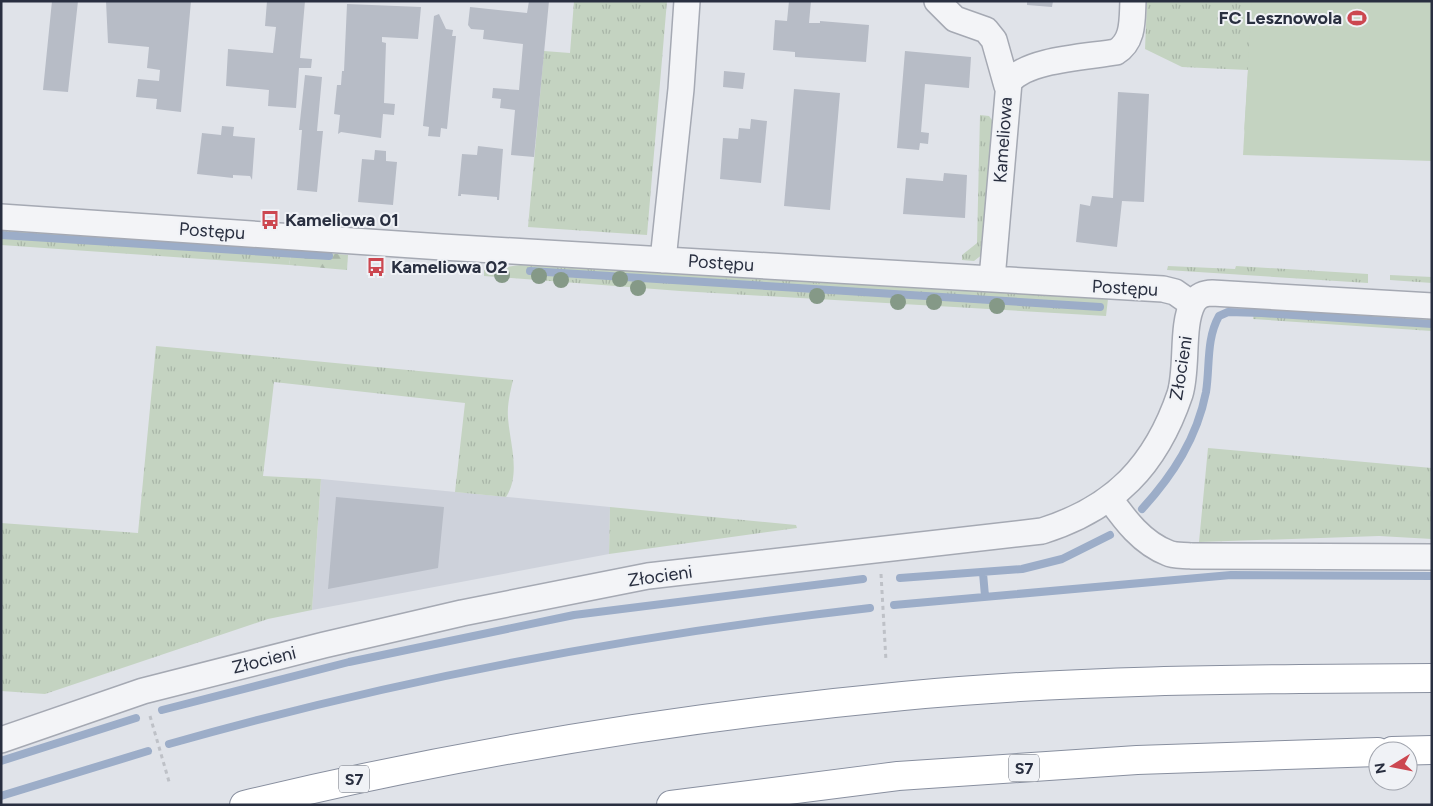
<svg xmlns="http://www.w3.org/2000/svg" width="1433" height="806" font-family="Figtree,sans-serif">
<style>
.built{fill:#ced2db}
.grass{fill:url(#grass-tufts)}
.forest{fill:url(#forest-firs)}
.pitch{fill:#c4d3c1}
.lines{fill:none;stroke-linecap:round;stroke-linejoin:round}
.stream{stroke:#9cadc8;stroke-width:8}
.building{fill:#b7bcc6}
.minor-casing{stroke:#a5a9b3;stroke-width:28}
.highway-casing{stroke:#888f9f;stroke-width:30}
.path{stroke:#bec1c7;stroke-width:3;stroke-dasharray:4 4;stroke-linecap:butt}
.minor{stroke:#f3f4f7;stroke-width:25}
.highway{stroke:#fff;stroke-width:28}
.tree{fill:#859987}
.labels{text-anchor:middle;stroke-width:4;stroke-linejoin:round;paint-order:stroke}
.shield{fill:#f0f2f6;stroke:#656a77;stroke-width:1}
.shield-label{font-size:16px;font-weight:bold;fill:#292f40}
.poi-label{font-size:18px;font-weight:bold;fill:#292f40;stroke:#f0f2f6;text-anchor:start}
.street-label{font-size:18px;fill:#292f40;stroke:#f0f2f6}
</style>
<defs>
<pattern id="grass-tufts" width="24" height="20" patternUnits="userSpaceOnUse" patternTransform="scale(1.25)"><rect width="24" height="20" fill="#c4d3c1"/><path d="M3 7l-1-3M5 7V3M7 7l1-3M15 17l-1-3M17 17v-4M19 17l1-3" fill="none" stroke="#a8b5a7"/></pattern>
<pattern id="forest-firs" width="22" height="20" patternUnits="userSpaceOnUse" patternTransform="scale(1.25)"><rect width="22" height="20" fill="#c4d3c1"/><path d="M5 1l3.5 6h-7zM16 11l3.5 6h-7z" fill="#a8b5a7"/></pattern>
</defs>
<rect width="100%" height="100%" fill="#e0e3e9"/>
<path class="built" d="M321,479L610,507L609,554L312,610Z"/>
<path class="grass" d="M574,1H667L647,235L528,227L544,51L570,53Z
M1147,1H1282L1244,132L1248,70L1182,67L1145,49Z
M980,115L989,116L995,124L983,254L974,261L962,260V255L977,243Z
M1,230L292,250L289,265L1,245Z
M520,265L1108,299L1106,316L680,291L484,276V270Z
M1168,266L1235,269L1236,266L1368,274V283L1167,270Z
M1390,275L1432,277V283L1390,280Z
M1254,308L1432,318V331L1253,319Z
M156,346L513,380C510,393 507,405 508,418C510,444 521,474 506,497L455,492L465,403L274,382L263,476L321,479L312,610L268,619L45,694L1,691V523L138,533Z
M1208,448L1432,468V539L1379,536L1199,542Z
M610,507L796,525L797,528L609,554Z"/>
<path class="forest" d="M292,250L348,255L347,270L289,265Z"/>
<path class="pitch" d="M1252,1H1432V161L1243,155Z"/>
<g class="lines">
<path class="stream" d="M1,235L329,256
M530,271L1100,307
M1142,509C1173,475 1197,438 1206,392C1210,367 1206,339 1219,316L1228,312L1262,313L1432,324
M983,573L985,596
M900,578L1022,569L1062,559L1110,535
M894,605L1231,575L1432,576
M162,710L349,662L574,615L863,579
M169,744C398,679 633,635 870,608
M1,761L136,718
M1,796L148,751"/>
</g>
<path class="building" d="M52,1H78L68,92L43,90Z
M106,1H191L181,112L156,109L157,99L136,97L138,79L159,81L160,70L147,68L149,47L108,43Z
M267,1H305L300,58L312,59L311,68H299L296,108L268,106L269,90L226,86L228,49L273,53L276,27L265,26Z
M529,1H549L534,157L511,155L515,110L500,108L501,99L492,98L493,88L519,90L523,44L483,39L484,30L471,29L468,25L470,7L527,13Z
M789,1H811L809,23H820V21L869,25L866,62L795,57V52L773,50L775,20L787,21Z
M1027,1H1053L1052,7L1027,5Z
M347,4L421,7L418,39L382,37V42L386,43L384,103L395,104L394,115L383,114L381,138L341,132L338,134L340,115L334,114L337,85H341L342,71H344Z
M439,14L446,29L453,30L452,36H456L447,129L441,128L440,137L428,136L429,127L423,126L434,16Z
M905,51L971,57L969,88L925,84L921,132L929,133L928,144L920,143L919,150L897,148Z
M724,71L745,73L743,89L723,87Z
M305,75L322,77L317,131H323L317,192L297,190L302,130H299Z
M794,89L840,93L830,210L784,206Z
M1118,92L1149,94L1144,202L1122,201L1117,247L1076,242L1080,204L1090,206L1092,196L1113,198Z
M751,119L767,121L761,183L720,179L723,138L738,139L739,128L750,129Z
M222,126L234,127L233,136L255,138L252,180L250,176L233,175V178L197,174L202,133L221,135Z
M478,146L503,149L499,200H497V197L461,194V196H458L462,154L477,155Z
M375,150L386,151V161L397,162L393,205L358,202L362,159L374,160Z
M944,173L967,175L965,218L903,214L906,178L943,181Z
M336,497L444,507L438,568L328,589Z"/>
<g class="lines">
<g class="minor-casing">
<path id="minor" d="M937,1L955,19L986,30L994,40L1007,86
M1,217L442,247L1163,289L1175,292L1192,304
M663,260L681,89L687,1
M992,279L1009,82C1027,59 1088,57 1116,52C1134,41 1132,20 1133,1
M1110,499C1125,520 1142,543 1168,553C1174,556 1184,555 1191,556L1432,557
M1,740L143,691L324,645L462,613L648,576L1042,531C1115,508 1156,465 1180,394C1188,368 1181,325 1193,303C1197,296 1205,293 1212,293L1432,306"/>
</g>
<g class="highway-casing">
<path id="highway" d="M1392,751L1432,750
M244,805C460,753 682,717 903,696C1078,679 1256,679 1432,678
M671,805L898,776L1137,760L1378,752"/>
</g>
<path class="path" d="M881,574L886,661
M150,716L170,785"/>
<use href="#minor" class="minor"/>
<use href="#highway" class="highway"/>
</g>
<g class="tree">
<circle cx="502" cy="275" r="8"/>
<circle cx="539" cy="276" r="8"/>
<circle cx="620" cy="279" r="8"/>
<circle cx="561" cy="280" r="8"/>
<circle cx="638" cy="288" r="8"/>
<circle cx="817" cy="296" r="8"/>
<circle cx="898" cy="302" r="8"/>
<circle cx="934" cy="302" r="8"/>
<circle cx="997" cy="306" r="8"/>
</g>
<defs>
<g id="stadium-bare" transform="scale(1.5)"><path d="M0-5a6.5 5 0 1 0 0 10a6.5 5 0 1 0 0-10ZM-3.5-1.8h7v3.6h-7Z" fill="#cc4750" stroke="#f0f2f6" stroke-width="2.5" paint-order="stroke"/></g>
<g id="bus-bare" transform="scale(1.5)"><path d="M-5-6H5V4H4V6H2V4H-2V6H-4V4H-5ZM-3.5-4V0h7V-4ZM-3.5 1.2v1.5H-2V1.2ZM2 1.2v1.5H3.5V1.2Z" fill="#cc4750" stroke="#f0f2f6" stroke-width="2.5" paint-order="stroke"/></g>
</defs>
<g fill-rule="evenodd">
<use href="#stadium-bare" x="1357" y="18"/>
<use href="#bus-bare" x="270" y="220"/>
<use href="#bus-bare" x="376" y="267"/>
</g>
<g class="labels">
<g class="shield">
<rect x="1009" y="754.5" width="30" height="27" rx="4"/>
<rect x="339" y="765.5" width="30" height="27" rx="4"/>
</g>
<g class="shield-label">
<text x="1024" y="774">S7</text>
<text x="354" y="785">S7</text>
</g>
<g class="poi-label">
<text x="1342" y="24" text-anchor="end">FC Lesznowola</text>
<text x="285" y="226">Kameliowa 01</text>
<text x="391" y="273">Kameliowa 02</text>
</g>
<g class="street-label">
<text transform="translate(1003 140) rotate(-86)" y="6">Kameliowa</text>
<text transform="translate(212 231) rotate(4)" y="6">Postępu</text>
<text transform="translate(721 263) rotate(4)" y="6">Postępu</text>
<text transform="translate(1125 288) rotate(3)" y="6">Postępu</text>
<text transform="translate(1181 368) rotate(-81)" y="6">Złocieni</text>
<text transform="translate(660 576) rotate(-8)" y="6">Złocieni</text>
<text transform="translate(264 660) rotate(-14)" y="6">Złocieni</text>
</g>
</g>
<rect width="1433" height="806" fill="none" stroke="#292f40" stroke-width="5"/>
<g transform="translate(1393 766) rotate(260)"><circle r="24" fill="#f0f2f6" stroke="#a0a4ad"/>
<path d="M0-4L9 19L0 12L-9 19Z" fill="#cc4750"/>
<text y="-8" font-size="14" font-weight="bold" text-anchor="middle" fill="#292f40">N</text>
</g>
</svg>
